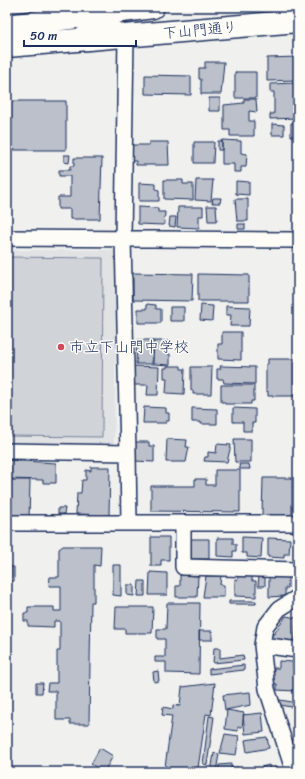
<svg xmlns="http://www.w3.org/2000/svg" width="305" height="779" font-family="Sriracha,'Klee One',sans-serif">
<style>
.built{fill:#e0e2e3}
.green{fill:#d0d3d8;stroke:#76819b}
.building{fill:#bbc0ca;stroke:#1b2f5e}
.lines{fill:none;stroke-linecap:round;stroke-linejoin:round}
.street-casing{stroke:#1b2f5e;stroke-width:18}
.secondary-casing{stroke:#1b2f5e;stroke-width:24}
.primary-casing{stroke:#1b2f5e;stroke-width:25}
.street{stroke:#fdfcf7;stroke-width:15}
.secondary{stroke:#fdfcf7;stroke-width:21}
.primary{stroke:#fdfcf7;stroke-width:22}
.poi-dot{fill:#d1495b;stroke:#fdfcf7;stroke-width:1.5}
.labels{text-anchor:middle;stroke-width:3;stroke-linejoin:round;paint-order:stroke}
.street-label{font-size:15px;fill:#1b2f5e;stroke:#fdfcf7}
.poi-label{font-size:15px;fill:#1b2f5e;stroke:#fdfcf7;text-anchor:start}
</style>
<rect width="100%" height="100%" fill="#f0f0ee"/>
<filter id="ink" filterUnits="userSpaceOnUse"><feTurbulence type="fractalNoise" baseFrequency=".025" numOctaves="2"/><feDisplacementMap in="SourceGraphic" scale="8" xChannelSelector="R" yChannelSelector="G"/><feConvolveMatrix kernelMatrix="1 2 1 2 8 2 1 2 1" color-interpolation-filters="sRGB"/></filter>
<g filter="url(#ink)">
<path class="built" d="M7,250H117L114,446L7,444Z"/>
<path class="green" d="M7,257L103,258L102,437L7,436Z"/>
<path class="building" d="M298,57V80L267,81V58Z
M205,62H224L221,94H201V79H199V68H205Z
M235,72H256V98H235Z
M145,75L191,76V95L145,94Z
M298,83V118L270,119V114H274V92H270V84Z
M209,98H220V111H209Z
M244,99H256L257,112L249,111V121H254V136H230V130H224V105L244,103Z
M7,101H66V150H7Z
M291,123H298V136H291Z
M272,124L284,125V135H272Z
M222,140L241,141V153L247,154L246,167H241V172H234V164H222Z
M218,141H222V150H218Z
M149,142H168L169,165H136V161H132V145H149Z
M194,142H214L213,163H194Z
M64,155H70L69,163L64,162Z
M74,158H102L100,219H70V209H58V197H70V176H59V170H70V166H74Z
M164,180H183V184H193V200L164,199Z
M196,180H213L211,201L195,200Z
M236,181L249,182V195L236,194Z
M139,183L156,184V189L159,190V201H139Z
M213,198H221L220,203H212Z
M235,199H248V221H237Z
M207,206H216L217,221H208Z
M138,207L158,208V212H165L164,225L138,224Z
M178,207H203V216H199V228L177,227Z
M170,217H176L175,227L169,226Z
M238,224H245V229H238Z
M133,273L193,274L192,301L133,300Z
M198,274L249,275V301H198Z
M147,304L156,305V309H161V323H138V309H147Z
M201,305L213,306L212,321L200,320Z
M226,306L250,307L249,326H230L231,315H226Z
M170,307H184V321H170Z
M222,332H241V360L218,359V344H222Z
M137,340H153L152,364H136Z
M154,341H168L167,354H170V365L153,364Z
M268,359H298V396H268V391H266V364H268Z
M134,366L159,367L158,395H147L148,385H134Z
M167,366H181V369H185L184,394L166,393L167,378H164V368H167Z
M220,366L255,367V384L224,383L223,379H217V369H221Z
M191,367H212L211,394H193V390H191Z
M221,385H254V401H251V404H225V402H221Z
M144,407L166,408V413H169V421H166V423H143Z
M192,408L217,409V424H201V422H192Z
M233,408L255,409V423H252V431H243V422H233Z
M167,439L187,440L186,447H189L186,462H166Z
M234,439H251V462H235Z
M135,442H149V446H154V462L135,461Z
M217,444L231,445L227,462L204,461L205,457H208V452L216,453Z
M7,460L56,463V483H43V480L7,479Z
M239,464H249L250,469H240Z
M91,467H110L109,515L76,514L77,493H81L82,480H86V470L91,471Z
M215,470H240V512L151,511V486H195V479H206V485H215Z
M263,478H292V516L262,515Z
M7,480H30L29,520L7,519Z
M58,508H65L64,514H58Z
M151,537H169V560H161V566H151Z
M242,537L262,538L261,558L247,557V553H242Z
M297,537H298V557H296Z
M217,538H233V544H236V551H233V557L217,556Z
M268,538L290,539L289,554H284V558L268,557Z
M187,539H209V559H191V555H187Z
M63,546H101L100,566L94,565V602H91L89,724H70V720H56V691H47L48,683H57V651H60V621H54V627L28,626V621H24V613H28V607H54V611H61V586H49L50,577H59V549Z
M113,565H121V596L113,595Z
M7,567H14V581L7,582Z
M150,572L167,573V595H149Z
M180,575L198,576L197,597H176V586H180Z
M238,575L252,576V581H256V597L235,596V579L238,580Z
M269,575H288V588H285V596L269,597Z
M206,576H221L220,585H224V597H203Z
M259,576H265V586H258Z
M139,581H145V596H138Z
M127,585H134V596L127,595Z
M229,601H256V604H229Z
M167,603H200L199,674L166,673V662H155V657H165V639H157V629H166Z
M116,607H153L152,633H125V629H115Z
M286,616L297,618L294,642L269,640L270,634H274Z
M199,631H212V640H199Z
M214,648H220V658L243,655L244,660L213,663Z
M279,661L293,662V668H295V675L296,676L295,691L277,690V684H273L274,668H279Z
M244,665V670L209,674V669Z
M158,671L159,681L154,682L153,672Z
M36,683H43L42,693H36Z
M215,683L211,715L206,714L198,768L205,769V772H169V768L165,767L172,716L162,715L163,707L173,709V705L180,706L182,687Z
M250,692L251,705L225,710L223,695Z
M280,700L298,703V708L279,705Z
M227,710L244,713L242,727H238V731L225,729Z
M262,713L264,732L245,734L243,715Z
M209,716L214,717L207,765L203,764Z
M225,734L239,736L236,755L220,753Z
M267,737L269,748L247,752L245,740Z
M100,748L113,756L104,772L91,764Z
M214,753L219,754L216,772H211Z
M231,764V768L238,767L239,772H219V765Z
M269,765L270,769L278,767L279,772H252L262,769V767Z"/>
<g class="lines">
<g class="street-casing">
<path id="street" d="M7,238L298,240
M7,451L128,453L123,238L126,37
M128,453L129,523
M7,523H298
M183,523V567L298,570
M262,645L298,650
M294,772L267,689L262,645L265,627L279,609L298,597"/>
</g>
<g class="secondary-casing">
<path id="secondary" d="M78,17L126,37"/>
</g>
<g class="primary-casing">
<path id="primary" d="M7,26L153,7
M7,46L298,21"/>
</g>
<use href="#street" class="street"/>
<use href="#secondary" class="secondary"/>
<use href="#primary" class="primary"/>
</g>
</g>
<circle class="poi-dot" cx="61" cy="347" r="4"/>
<g class="labels">
<g class="street-label">
<text transform="translate(200 30) rotate(-5)" y="5">下山門通り</text>
</g>
<g class="poi-label">
<text x="69" y="352">市立下山門中学校</text>
</g>
</g>
<rect width="305" height="779" fill="none" stroke="#fdfcf7" stroke-width="24"/>
<rect x="12" y="12" width="281" height="755" fill="none" stroke="#1b2f5e" stroke-width="1.5" filter="url(#ink)"/>
<path d="M24 40v6h112v-6" fill="none" stroke="#1b2f5e" stroke-width="2"/>
<text x="30" y="40" font-size="12" fill="#1b2f5e" stroke="#fdfcf7" stroke-width="3" paint-order="stroke">50 m</text>
</svg>
